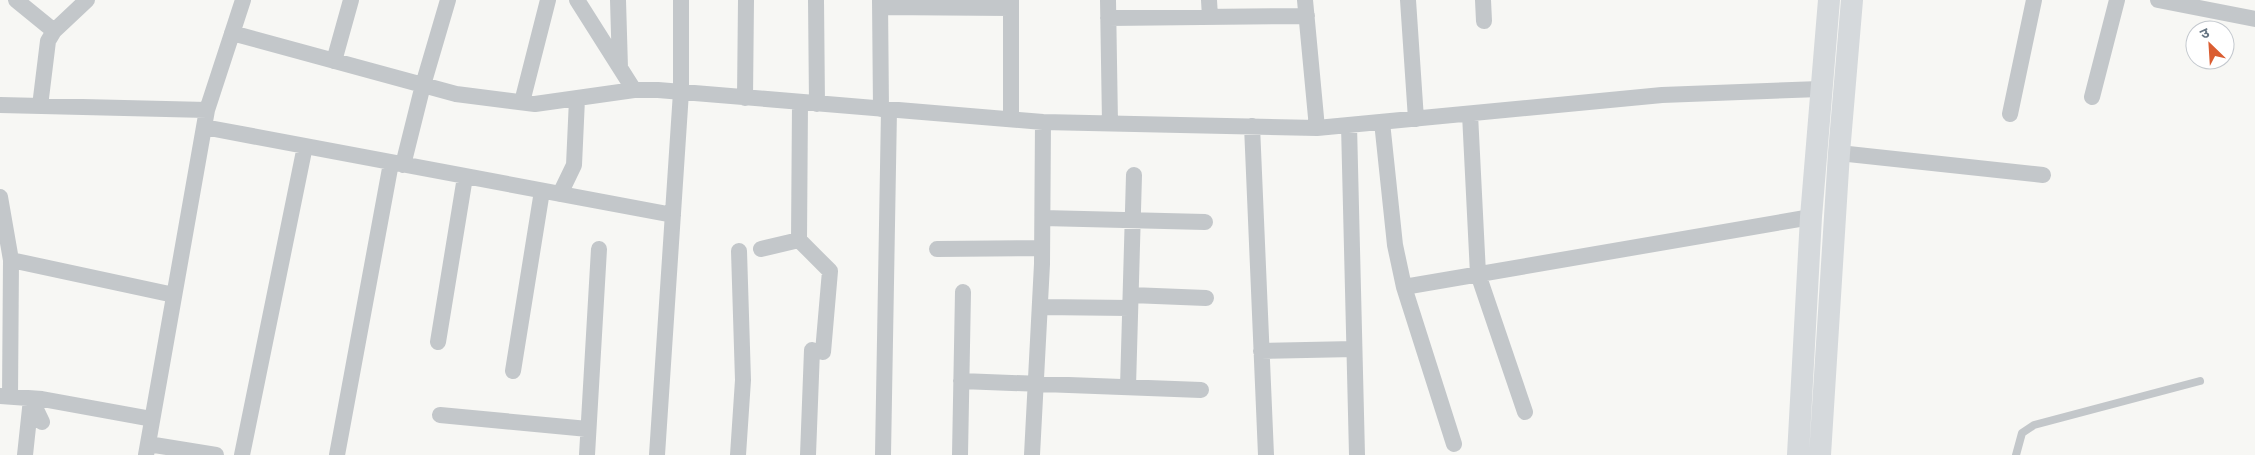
<svg xmlns="http://www.w3.org/2000/svg" width="2255" height="455" font-family="'PT Sans','Noto Sans Devanagari',sans-serif">
<style>
.lines{fill:none;stroke-linecap:round;stroke-linejoin:round}
.lane{stroke:#c3c7ca;stroke-width:8}
.street{stroke:#c3c7ca;stroke-width:16}
.secondary{stroke:#d5d9dc;stroke-width:22}
</style>
<rect width="100%" height="100%" fill="#f7f7f4"/>
<g class="lines">
<path class="lane" d="M2016,455L2022,433L2034,425L2200,381"/>
<path class="street" d="M16,0L54,31
M577,0L634,90
M618,0L620,68
M816,0L817,104
M880,0L881,109
M1011,0V119
M1108,0L1110,123
M1209,0L1210,17
M1305,0L1317,128
M1408,0L1416,119
M1483,0L1484,21
M2158,0L2255,19
M880,7L1011,8
M1108,18L1307,16
M232,33L456,94L535,104L634,90H658L1043,122L1317,128L1662,95L1820,89
M334,61L351,0
M2092,97L2117,0
M745,98L746,0
M522,102L548,0
M0,105L207,110
M40,106L48,41L54,31L87,0
M1470,114L1478,274L1525,412
M2010,114L2034,0
M1382,122L1395,245L1404,287L1454,444
M1349,125L1357,455
M1252,126L1266,455
M204,127L673,215
M1839,153L2043,175
M403,165L423,85L448,0
M560,194L574,165L577,99
M0,197L11,260L10,397
M1043,218L1205,222
M799,240L800,103
M761,249L799,240L830,271L823,352
M937,249L1042,248
M11,260L174,295
M1404,287L1811,217
M1131,295L1206,298
M1040,307L1130,308
M438,342L465,177
M1261,351L1354,349
M513,371L542,191
M961,381L1201,390
M1128,387L1134,175
M0,396L42,399L152,419
M31,399L42,422
M440,415L588,429
M148,444L216,455
M25,455L31,399
M146,455L207,110L243,0
M242,455L305,146
M337,455L391,163
M587,455L599,249
M657,455L681,92V0
M738,455L743,380L739,251
M808,455L812,350
M883,455L889,110
M960,455L963,292
M1032,455L1042,264L1043,122"/>
<path class="secondary" d="M1798,455L1811,217L1829,0
M1820,455L1839,153L1852,0"/>
</g>
<g transform="translate(2210 45) rotate(335)"><circle r="24" fill="#ffffff" stroke="#c3c8ce"/>
<path d="M0-4L9 19L0 12L-9 19Z" fill="#da5d31"/>
<text y="-8" font-size="14" font-weight="bold" text-anchor="middle" fill="#687684">उ</text>
</g>
</svg>
